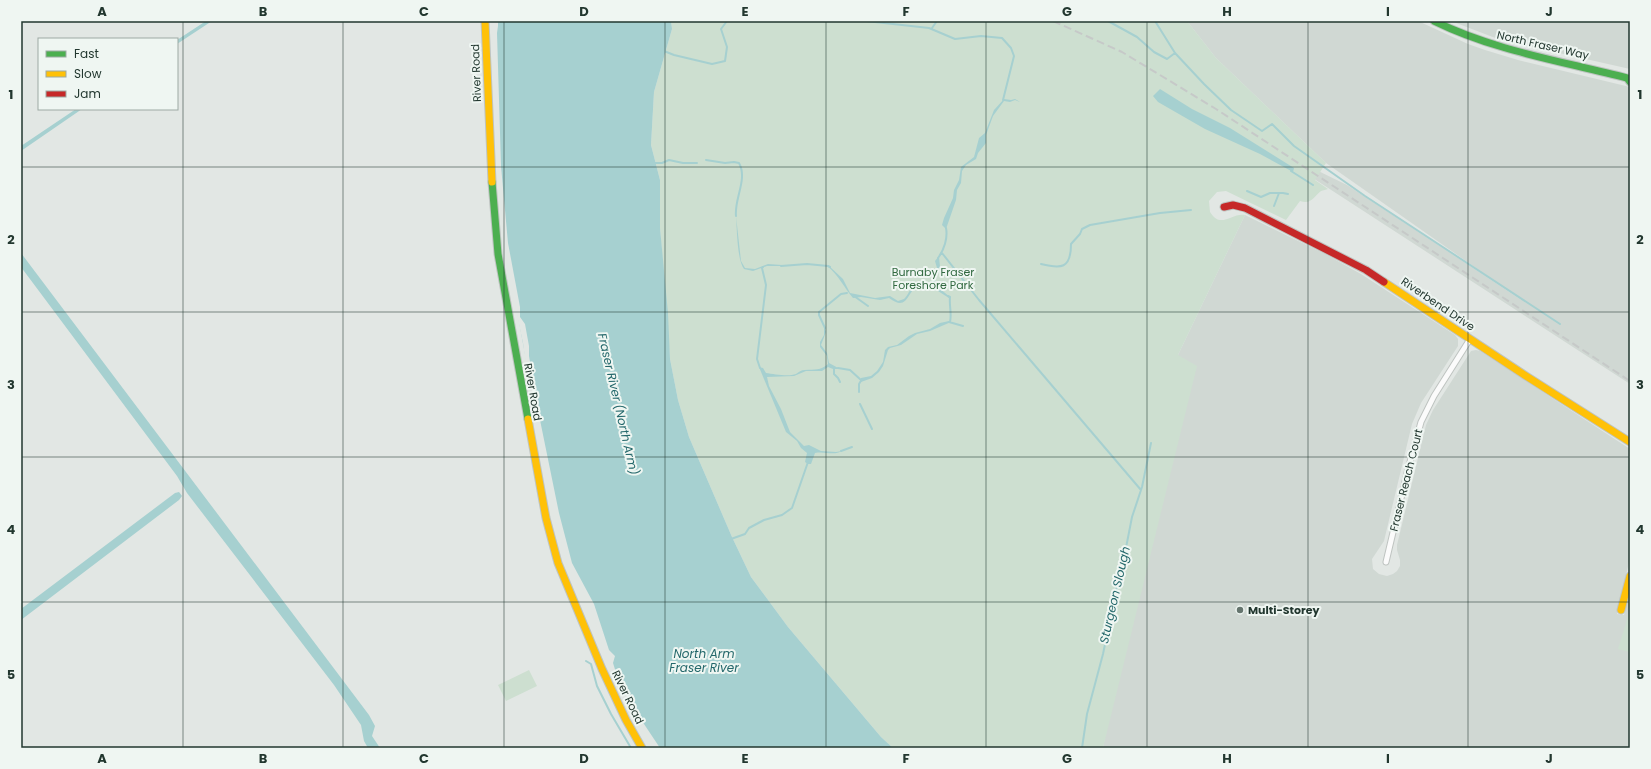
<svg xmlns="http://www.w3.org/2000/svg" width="1651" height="769" font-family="Poppins,sans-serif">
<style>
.built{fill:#d0d8d3}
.green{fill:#cddfd0}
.water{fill:#a6d0d0}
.pier{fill:#e2e7e4}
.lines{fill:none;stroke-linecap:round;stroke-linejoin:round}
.stream{stroke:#a6d0d0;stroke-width:2}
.street-casing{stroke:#bfc4c1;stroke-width:7}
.fast-casing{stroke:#bec4c1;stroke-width:9}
.slow-casing{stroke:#bec4c1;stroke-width:9}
.jam-casing{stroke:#bec4c1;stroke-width:9}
.street{stroke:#fbfbfb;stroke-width:5}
.fast{stroke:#4caf50;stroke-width:7}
.slow{stroke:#ffc107;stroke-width:7}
.jam{stroke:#c62828;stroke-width:7}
.rail{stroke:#c6c9c8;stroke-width:2;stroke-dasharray:8 4;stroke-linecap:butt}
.grid{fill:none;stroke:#22372f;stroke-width:1;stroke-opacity:0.55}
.poi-dot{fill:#65756e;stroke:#eff6f2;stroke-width:1.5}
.labels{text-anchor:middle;stroke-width:4;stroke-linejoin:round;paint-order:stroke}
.street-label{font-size:11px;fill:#22372f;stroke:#eff6f2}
.park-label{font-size:11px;fill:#316940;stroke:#eff6f2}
.poi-label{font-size:11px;font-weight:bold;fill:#22372f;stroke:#eff6f2;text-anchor:start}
.water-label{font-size:12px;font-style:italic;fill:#24686b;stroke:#eff6f2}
.neatline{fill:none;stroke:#22372f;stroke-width:1.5}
.grid-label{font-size:13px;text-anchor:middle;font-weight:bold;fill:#22372f}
</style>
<rect width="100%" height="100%" fill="#e2e7e4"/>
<path class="built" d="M1187,21H1418L1468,44L1485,50L1518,60L1630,87V384L1131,60L1308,166L1347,185L1526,303L1326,163L1216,58Z
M1451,21H1630V69L1498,39Z
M1245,215L1325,254L1361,274L1455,335L1458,339V346L1421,403L1412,424L1384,541L1372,559L1373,569L1379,574L1387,576L1393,574L1397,571L1400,566V560L1397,550V545L1426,425L1433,410L1471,351L1476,350L1480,351L1630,449V558L1617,614L1624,615L1630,589V748H1103L1178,355Z"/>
<path class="green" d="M671,21H1187L1216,58L1326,163L1315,180L1328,189C1326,190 1323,190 1321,191C1314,196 1312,205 1300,201L1286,220L1226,191L1217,192L1209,201L1210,212C1221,230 1232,212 1245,215L1178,355L1197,366L1103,748H893L881,737L788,627L751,577L732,537L689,437L678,400L670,359L660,228V180L651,145L654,92L672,29Z
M1630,610V652L1618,649Z
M529,670L537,686L506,701L498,685Z"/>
<path class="water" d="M206,21H212L177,44V40Z
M494,21H671L672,29L654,92L651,145L660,180V228L668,313L670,359L678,400L689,437L732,537L751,577L788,627L881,737L893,748H655L628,704L607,656L591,604L570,565L554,512L508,262L501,183Z
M1160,89L1192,109L1230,128L1294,168L1293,172L1260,154L1205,129L1158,102L1153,96Z
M1004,99L1011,100L1015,99L1020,102L1015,100L1010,102L1004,101L993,116L986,135V143L978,153L976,159L966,165L962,171L961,183L957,190L956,200L946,229L942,225L944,218L953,198L954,190L959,180L961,167L974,157L979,138L985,133L994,110Z
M76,109H82L21,151V146Z
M736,216L741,261L745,268L755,269L768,264L782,265L783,266H767L753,271L744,269C737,260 737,228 736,216Z
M21,253L369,715L375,726L372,736L380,748H368L364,741L361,725L334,685L187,493L177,476L21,267Z
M939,256L940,267L934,284L950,297L949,298C938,291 932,286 919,284C906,293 908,312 889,298L880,300L861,297L853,298C844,288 839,275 827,266L828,265L843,279L850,293L875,298L890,296L898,301L904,299C910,294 911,282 921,282C925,282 927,284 931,284L937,268L935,261Z
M949,321L951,322L930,331L917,334L901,345L890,348L888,350L883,366L879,372L872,378L861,382V378L871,376L877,371L883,362L885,350L888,347L897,345L909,336L915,333L930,329L940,323Z
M824,325L826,332L821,345L827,353L829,363L840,369H833L828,367L822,371H806L794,376L767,377L769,386L781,409L790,432L804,446L809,445L821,451L836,452L842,451C834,456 825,451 815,453L811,464H808L805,462L807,453L801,448L797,441L786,432L759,367L763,368L766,373C774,374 788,377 796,374C799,372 801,370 805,370C815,369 820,371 828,364L827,356L820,347V342L824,335Z
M179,492L182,496L179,500L21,620V609L175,493Z"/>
<path class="pier" d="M492,21H498V26L497,33L501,166L508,243L520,307V317L525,324L529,346V356L540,420L559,513L572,563L594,604L609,650L615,656L613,663L618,679L638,715L660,748H653L626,704L605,656L590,605L568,566L552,512L528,380L523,343L506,263L499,183L493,77Z"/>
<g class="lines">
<path class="stream" d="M866,21L929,28L955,39L981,36L1002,38L1011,48L1014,56L1003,100
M1108,21L1137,37L1154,52L1167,59L1175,53
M1155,21L1175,53L1204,84L1231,110L1262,131L1272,124L1294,146L1365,196L1560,324
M932,28L937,21
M664,51L674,55L712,64L725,61L727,47L721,29L727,21
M706,160L725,163L734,162L739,163C748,179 734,199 736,216
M653,163H662L669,160L683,163H697
M1291,171L1313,185
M1247,191L1261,197L1270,193H1283L1288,194
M1274,206L1279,193
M942,253L979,300L1141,490
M938,258C944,250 948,238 946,228
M1041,264C1061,269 1071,269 1071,244L1080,234L1082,229L1090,225L1160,213L1191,210
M781,266L807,264L828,266L830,267
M854,296L868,306
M948,296L950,297C949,306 952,313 950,322
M949,322L963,326
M825,328L819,315V312L841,294L847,293
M760,368L757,359L766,285L762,268L763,267
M834,368V374L838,378L840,382
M838,368L850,370L861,380
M859,392V384L862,379
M860,404L872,429
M841,451L852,447
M731,539L745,534L749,528L764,520L782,515L792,508L808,462
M586,661L591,664L597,686L611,714L631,748
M1082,748L1087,714L1103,654L1118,581L1124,558L1132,517L1142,487L1151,443"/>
<g class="street-casing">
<path id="street" d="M1386,562L1407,473L1421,422L1434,396L1470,339"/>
</g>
<g class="fast-casing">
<path id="fast" d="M1434,21C1495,51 1562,61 1627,78L1630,82
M492,182L498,254L528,419"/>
</g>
<g class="slow-casing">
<path id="slow" d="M485,21L492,182
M1384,282L1526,376L1630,442
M528,419L546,518L558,563L602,669L626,720L642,748
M1621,610L1630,576"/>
</g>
<g class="jam-casing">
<path id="jam" d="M1224,207L1233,205L1245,208L1366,270L1384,282"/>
</g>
<use href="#street" class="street"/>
<use href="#fast" class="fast"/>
<use href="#slow" class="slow"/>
<use href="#jam" class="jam"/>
<path class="rail" d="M1053,21L1122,52L1216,109L1630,381"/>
</g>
<path class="grid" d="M183,21V748M343,21V748M504,21V748M665,21V748M826,21V748M986,21V748M1147,21V748M1308,21V748M1468,21V748M21,167H1630M21,312H1630M21,457H1630M21,602H1630"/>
<circle class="poi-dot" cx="1240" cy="610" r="4"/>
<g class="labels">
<g class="street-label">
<text transform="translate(1543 45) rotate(13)" y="4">North Fraser Way</text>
<text transform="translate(476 73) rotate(-92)" y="4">River Road</text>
<text transform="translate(1438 304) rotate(34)" y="4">Riverbend Drive</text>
<text transform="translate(533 392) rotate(80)" y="4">River Road</text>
<text transform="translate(1406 480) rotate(-76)" y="4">Fraser Reach Court</text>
<text transform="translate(628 697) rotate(64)" y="4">River Road</text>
</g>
<g class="park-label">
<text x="933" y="276">Burnaby Fraser<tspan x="933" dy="13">Foreshore Park</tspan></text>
</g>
<g class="poi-label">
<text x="1248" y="614">Multi-Storey</text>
</g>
<g class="water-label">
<text transform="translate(618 404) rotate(77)" y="4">Fraser River (North Arm)</text>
<text transform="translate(1115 595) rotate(-77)" y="4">Sturgeon Slough</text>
<text x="704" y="658">North Arm<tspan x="704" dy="14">Fraser River</tspan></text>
</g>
</g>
<rect width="1651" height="769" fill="none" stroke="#eff6f2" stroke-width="44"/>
<rect x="38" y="38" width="140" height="72" fill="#eff6f2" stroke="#9daaa4"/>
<rect x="46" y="51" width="20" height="6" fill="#4caf50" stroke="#9daaa4"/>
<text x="74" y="58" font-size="12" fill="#22372f">Fast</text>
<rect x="46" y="71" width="20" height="6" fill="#ffc107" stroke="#9daaa4"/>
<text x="74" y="78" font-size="12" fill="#22372f">Slow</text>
<rect x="46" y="91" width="20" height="6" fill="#c62828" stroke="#9daaa4"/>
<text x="74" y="98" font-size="12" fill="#22372f">Jam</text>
<rect x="22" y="22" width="1607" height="725" class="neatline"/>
<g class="grid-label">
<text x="102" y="16">A</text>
<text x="263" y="16">B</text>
<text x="424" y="16">C</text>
<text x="584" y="16">D</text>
<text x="745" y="16">E</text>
<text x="906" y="16">F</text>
<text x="1067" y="16">G</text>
<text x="1227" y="16">H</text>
<text x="1388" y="16">I</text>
<text x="1549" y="16">J</text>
<text x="11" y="99">1</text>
<text x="1640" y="99">1</text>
<text x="11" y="244">2</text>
<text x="1640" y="244">2</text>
<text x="11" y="389">3</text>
<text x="1640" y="389">3</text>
<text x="11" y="534">4</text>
<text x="1640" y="534">4</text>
<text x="11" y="679">5</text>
<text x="1640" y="679">5</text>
<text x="102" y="763">A</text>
<text x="263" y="763">B</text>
<text x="424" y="763">C</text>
<text x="584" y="763">D</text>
<text x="745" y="763">E</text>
<text x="906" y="763">F</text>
<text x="1067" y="763">G</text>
<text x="1227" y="763">H</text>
<text x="1388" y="763">I</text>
<text x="1549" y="763">J</text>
</g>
</svg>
